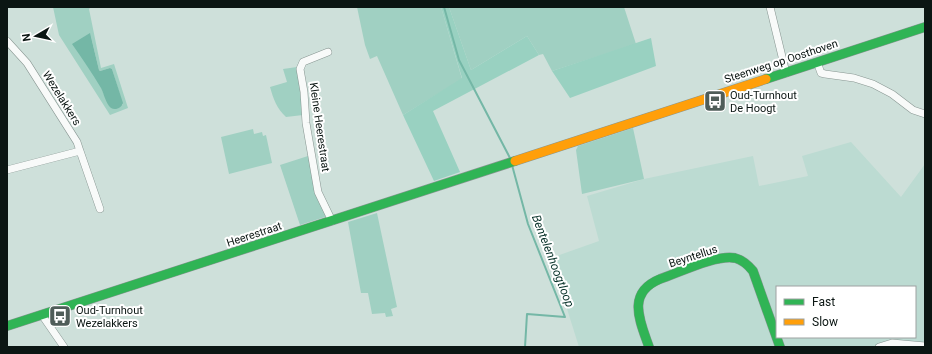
<svg xmlns="http://www.w3.org/2000/svg" width="932" height="354" font-family="Roboto,sans-serif">
<style>
.built{fill:#bcdbd2;fill-rule:evenodd}
.green{fill:#a0d0c2;fill-rule:evenodd}
.forest{fill:#99d1c1}
.water{fill:#74b7a6}
.lines{fill:none;stroke-linecap:round;stroke-linejoin:round}
.stream{stroke:#74b7a6;stroke-width:2}
.street-casing{stroke:#889692;stroke-width:8}
.fast-casing{stroke:#889692;stroke-width:10}
.slow-casing{stroke:#889692;stroke-width:10}
.street{stroke:#f8faf9;stroke-width:7}
.fast{stroke:#30b455;stroke-width:9}
.slow{stroke:#ff9f0a;stroke-width:9}
.labels{text-anchor:middle;stroke-width:4;stroke-linejoin:round;paint-order:stroke}
.street-label{font-size:11px;fill:#0b1613;stroke:#fff}
.poi-label{font-size:11px;fill:#0b1613;stroke:#fff;text-anchor:start}
.water-label{font-size:12px;font-style:italic;fill:#09332a;stroke:#fff}
</style>
<rect width="100%" height="100%" fill="#cee0da"/>
<path class="built" d="M851,142L901,197L925,164V347H579L551,258L599,241L587,196L644,179L753,156L759,186L808,176L802,156ZM777,287H915V337H777Z"/>
<path class="green" d="M53,7H91L89,9L101,68L114,64L128,108L110,115L59,35ZM90,33L99,70L100,71L110,68L112,69L123,105L108,102L102,90Z
M357,7H441L462,79L403,115L377,56L370,59L365,45Z
M449,7H624L636,44L552,71L543,54L539,55L527,36L471,70Z
M297,67L303,115L286,117C277,109 273,98 270,87L287,82L283,69Z
M633,128L644,179L582,194L576,150L578,146Z
M253,129L254,134L262,132L263,136L266,135L272,163L229,174L221,137Z
M308,156L326,214L325,217L300,225L280,165Z
M377,213L397,307L391,309L393,316L386,317L385,313L372,314L368,293H361L348,222Z"/>
<path class="forest" d="M441,7H449L471,70L527,36L539,55L433,111L460,172L434,181L403,115L462,78Z
M651,38L656,66L570,98L552,71Z"/>
<path class="water" d="M90,33L99,70L100,71L110,68L112,69L123,103C122,107 116,111 111,108C106,104 104,94 101,88C92,73 82,58 72,44Z"/>
<g class="lines">
<path class="stream" d="M444,7L459,60L510,158
M512,165L528,224L565,317L527,314L525,347"/>
<g class="street-casing">
<path id="street" d="M770,7L786,73
M7,41L27,63L77,142L80,151L7,170
M328,52L303,62L300,69L304,92L306,123L318,192L332,221
M817,62L821,73L825,74L854,78L873,84L892,94L913,110L925,114
M80,151L100,209
M42,315L64,347
M879,347L892,343L925,346"/>
</g>
<g class="fast-casing">
<path id="fast" d="M766,79L925,27
M7,326L515,161
M649,347C640,321 626,293 660,279C678,273 717,254 735,258C743,260 748,265 753,271L780,347"/>
</g>
<g class="slow-casing">
<path id="slow" d="M515,161L766,79"/>
</g>
<use href="#street" class="street"/>
<use href="#fast" class="fast"/>
<use href="#slow" class="slow"/>
</g>
<defs>
<g id="bus-square" transform="scale(1.15)"><rect x="-9" y="-9" width="18" height="18" rx="4" fill="#4f5d59" stroke="#fff"/><path d="M-5-6H5V4H4V6H2V4H-2V6H-4V4H-5ZM-3.5-4V0h7V-4ZM-3.5 1.2v1.5H-2V1.2ZM2 1.2v1.5H3.5V1.2Z" fill="#fff"/></g>
</defs>
<g fill-rule="evenodd">
<use href="#bus-square" x="715" y="101"/>
<use href="#bus-square" x="60" y="316"/>
</g>
<g class="labels">
<g class="street-label">
<text transform="translate(781 61) rotate(-18)" y="4">Steenweg op Oosthoven</text>
<text transform="translate(62 98) rotate(58)" y="4">Wezelakkers</text>
<text transform="translate(320 127) rotate(82)" y="4">Kleine Heerestraat</text>
<text transform="translate(254 234) rotate(-18)" y="4">Heerestraat</text>
<text transform="translate(693 256) rotate(-18)" y="4">Beyntellus</text>
</g>
<g class="poi-label">
<text x="730" y="99">Oud-Turnhout<tspan x="730" dy="13">De Hoogt</tspan></text>
<text x="76" y="314">Oud-Turnhout<tspan x="76" dy="13">Wezelakkers</tspan></text>
</g>
<g class="water-label">
<text transform="translate(553 261) rotate(69)" y="4">Bentelenhoogtloop</text>
</g>
</g>
<rect width="932" height="354" fill="none" stroke="#0b1613" stroke-width="16"/>
<rect x="776" y="286" width="140" height="52" fill="#ffffff" stroke="#9da2a1"/>
<rect x="784" y="299" width="20" height="6" fill="#30b455" stroke="#9da2a1"/>
<text x="812" y="306" font-size="12" fill="#0b1613">Fast</text>
<rect x="784" y="319" width="20" height="6" fill="#ff9f0a" stroke="#9da2a1"/>
<text x="812" y="326" font-size="12" fill="#0b1613">Slow</text>
<g transform="translate(36 36) rotate(261)" stroke="#ffffff" stroke-width="3" paint-order="stroke">
<path d="M0-3L7 15L0 10L-7 15Z" fill="#0b1613"/>
<text y="-6" font-size="11" font-weight="bold" text-anchor="middle" fill="#0b1613">N</text>
</g>
</svg>
